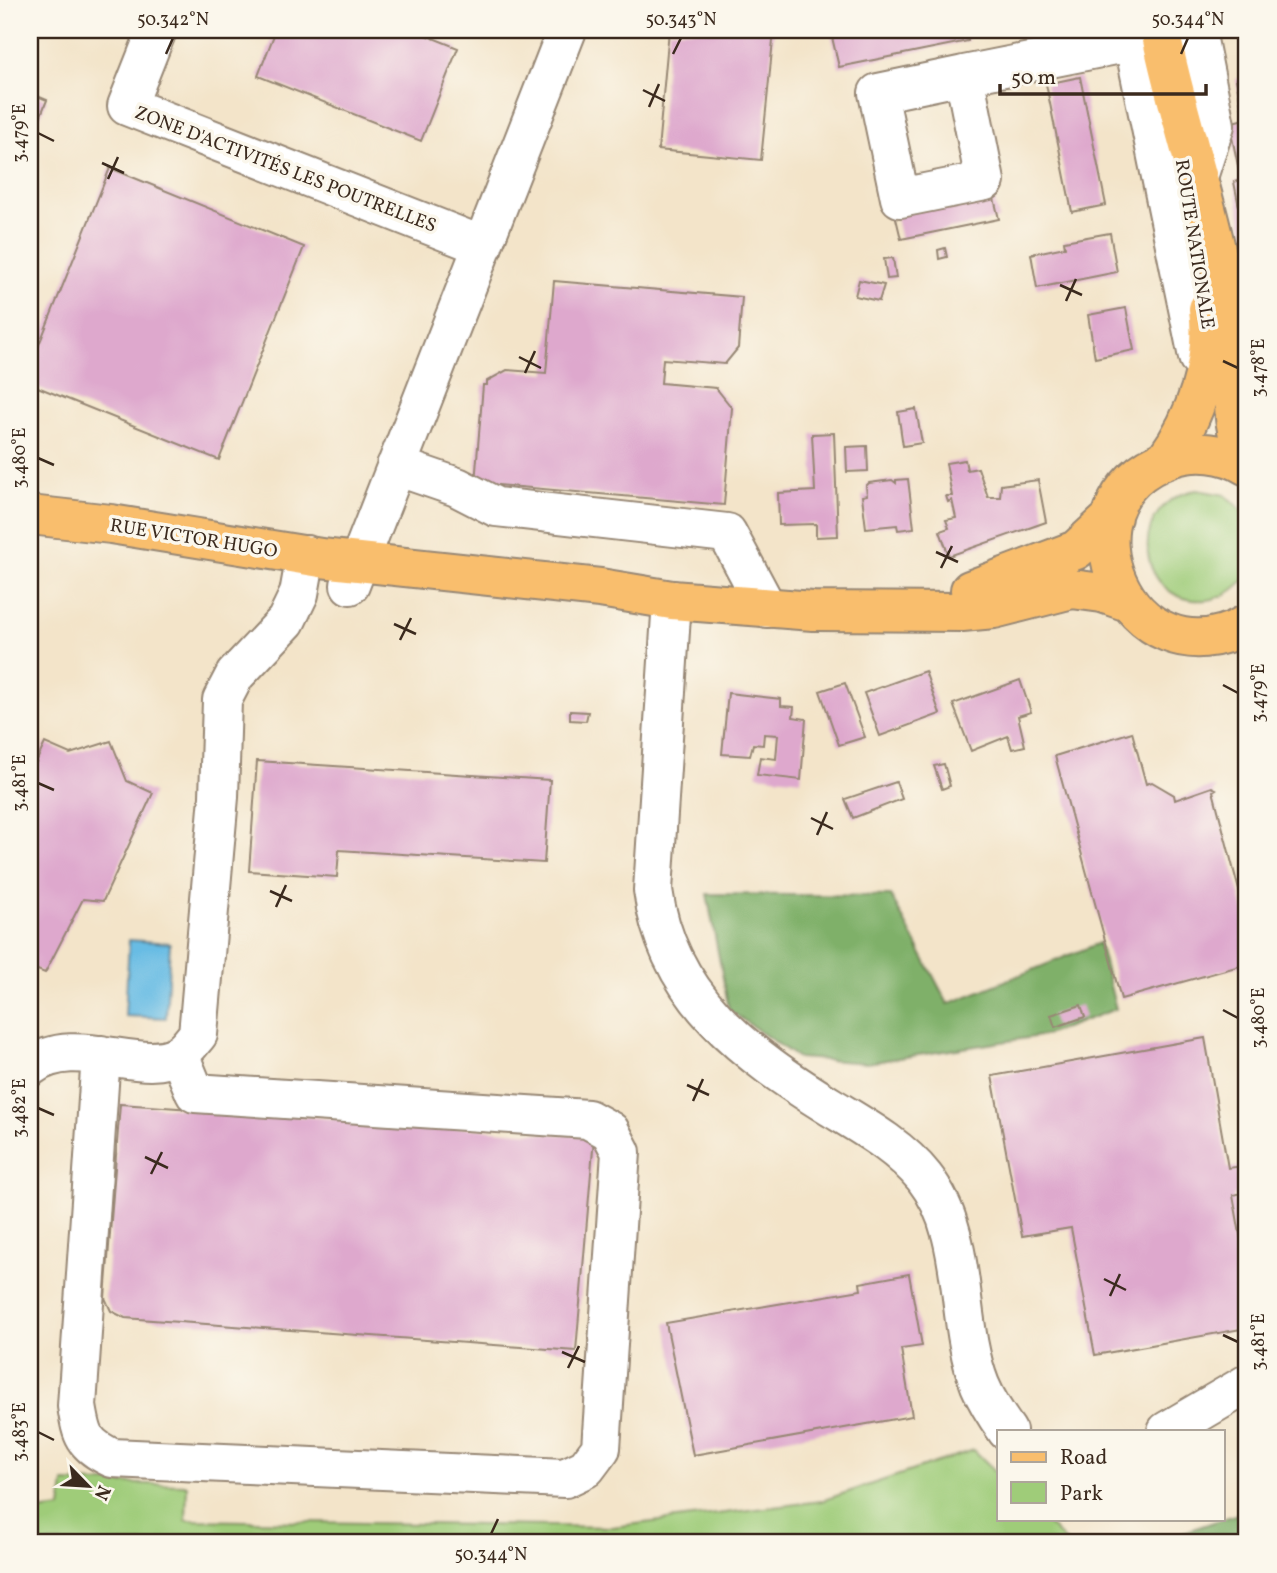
<svg xmlns="http://www.w3.org/2000/svg" width="1277" height="1573" font-family="Vollkorn,serif">
<style>
.green{fill:#9fcc79;stroke:#6d7b4c;stroke-width:2}
.forest{fill:#7fb069;stroke:#5d6d44;stroke-width:2}
.water{fill:#67bce4;stroke:#517381;stroke-width:2}
.building{fill:#dea8cd}
.lines{fill:none;stroke-linecap:round;stroke-linejoin:round}
.minor-casing{stroke:#978774;stroke-width:42}
.major-casing{stroke:#978774;stroke-width:42}
.minor{stroke:#fff;stroke-width:38}
.major{stroke:#f9be6d;stroke-width:38}
.ticks{fill:none;stroke:#3b2a1e;stroke-width:2.5}
.labels{text-anchor:middle;stroke-width:7;stroke-linejoin:round;paint-order:stroke}
.street-label{font-size:19px;fill:#3b2a1e;stroke:#fbf7ec}
.neatline{fill:none;stroke:#3b2a1e;stroke-width:2.5}
.ticks-label{font-size:18px;text-anchor:middle;fill:#3b2a1e}
</style>
<rect width="100%" height="100%" fill="#fbf7ec"/>
<filter id="ink" filterUnits="userSpaceOnUse"><feTurbulence type="fractalNoise" baseFrequency=".0143" numOctaves="2"/><feDisplacementMap in="SourceGraphic" scale="14" xChannelSelector="R" yChannelSelector="G"/><feConvolveMatrix kernelMatrix="1 2 1 2 8 2 1 2 1" color-interpolation-filters="sRGB"/></filter>
<filter id="wash" filterUnits="userSpaceOnUse"><feTurbulence type="fractalNoise" baseFrequency=".00686" numOctaves="4" result="noise"/><feDisplacementMap in="SourceGraphic" scale="28" xChannelSelector="R" yChannelSelector="G"/><feGaussianBlur stdDeviation="1.57" result="paint"/><feColorMatrix in="noise" values="0 0 0 0 0 0 0 0 0 0 0 0 0 0 0 0 0 1.4 0 .05"/><feComposite in="paint" operator="in"/></filter>
<g filter="url(#wash)">
<rect width="100%" height="100%" fill="#f3e4c9"/>
<path class="green" d="M1197,490L1225,495L1247,515V576C1237,589 1224,598 1207,600C1136,607 1124,502 1197,490Z
M974,1450L999,1475V1519H1043L1067,1543H30V1512L61,1508L64,1482L187,1485L186,1520L612,1527L821,1501Z"/>
<path class="forest" d="M707,894L891,896L948,1004L1099,943L1116,1009L1046,1035L867,1063L798,1058L729,1010Z
M1247,1511V1543H1151Z"/>
<path class="water" d="M129,940L170,943L166,1018L125,1016Z"/>
<g id="blocks">
<path class="building" d="M276,30H413L458,48L421,141L258,76Z
M669,30H774L761,160L658,150Z
M849,30H966L968,41L839,67L831,33Z
M1080,77L1106,205L1072,212L1046,84Z
M1247,77V242H1246L1234,182L1241,180L1229,123L1244,119L1236,79Z
M30,93L47,100L30,142Z
M110,168L304,247L219,460L30,384V367Z
M993,194L999,219L901,239L895,214Z
M1110,233L1117,272L1037,288L1031,254L1065,247L1064,241Z
M945,248L947,257L939,259L938,250Z
M893,258L896,278L887,279L884,259Z
M859,280L884,285L879,301L855,296Z
M554,281L742,297L738,348L725,364L663,359L661,383L716,388L732,408L724,505L475,483L483,385H487V381L507,370L546,373Z
M1126,308L1134,350L1095,358L1088,315Z
M916,409L922,443L903,446L898,412Z
M834,433L838,536L816,537V524L779,525L778,493L815,491L812,434Z
M867,446L868,471L847,472L846,447Z
M965,460L967,470L978,468L988,497H1000L1001,485L1038,480L1046,522L949,556L940,531L949,528L946,520L956,518L952,500L948,502L946,496H952L946,463Z
M908,479L914,528L898,530L897,525L866,528L862,496L867,495L866,486L869,483L892,480L896,483V480Z
M925,671L940,714L880,736L864,693Z
M1020,680L1031,712L1018,716L1025,746L1012,749L1008,736L971,751L953,704Z
M845,683L865,737L839,745L820,691Z
M728,693L781,699V706L794,707L793,717L806,719L801,780L757,775L760,757L776,759L778,735L764,734L763,745L753,744L750,756L722,754Z
M570,711L588,712L586,721L570,720Z
M1132,732L1146,784L1152,782L1174,795L1175,800L1212,787L1216,789L1213,791L1247,921V964L1121,999L1055,756Z
M111,741L127,781L153,793L103,901L83,899L45,973L30,967V775L45,743L70,754Z
M257,761L550,780L544,863L339,850L337,877L249,871Z
M944,764L950,786L942,789L934,766Z
M896,782L902,799L853,818L845,799Z
M1081,1005L1085,1017L1055,1027L1051,1015Z
M1205,1038L1228,1168L1244,1166L1247,1192L1233,1195L1247,1273V1328L1095,1355L1071,1228L1022,1236L992,1076Z
M120,1104L594,1137L576,1351L125,1318L111,1311L105,1298Z
M909,1274L922,1346L901,1349L912,1416L693,1455L666,1323L861,1290L860,1283Z"/>
</g>
</g>
<g filter="url(#ink)">
<use href="#blocks" fill-opacity="0" stroke="#978774" stroke-width="2"/>
<g class="lines">
<g class="minor-casing">
<path id="minor" d="M157,30L127,106L483,246
M1131,30L1198,357
M1196,30L1215,125L1198,177
M964,75L878,93L900,198L985,181L964,75L1161,36
M396,466L457,487L496,507L727,533L767,608
M350,585L567,30
M672,600L653,890C667,997 747,1055 831,1107C864,1127 900,1147 924,1177C970,1235 954,1319 980,1385C987,1402 997,1417 1007,1431
M101,1055L77,1406C82,1436 83,1444 112,1458L565,1478L586,1468L601,1448L621,1152L610,1131L588,1119L195,1093L179,1054
M30,1067C74,1032 143,1077 179,1054C186,1050 193,1040 198,1034L219,797L222,700L235,675L286,621L299,594L306,555
M1167,1431L1247,1384"/>
</g>
<g class="major-casing">
<path id="major" d="M1160,30C1182,138 1224,243 1233,354C1236,387 1228,425 1247,454
M1165,460C1196,418 1215,361 1208,309
M1247,466C1225,452 1195,449 1170,458C1046,501 1129,691 1247,624
M30,515L111,524L321,558L600,588L672,600L813,611L962,612L994,609L1072,589L1102,593L1128,602
M970,590L1076,550L1112,517"/>
</g>
<use href="#minor" class="minor"/>
<use href="#major" class="major"/>
</g>
</g>
<path class="ticks" d="M166,54L173,38M673,54L681,38M1181,54L1188,38M643,90L665,101M649,107L659,84M38,133L54,141M102,163L124,173M108,179L118,157M1060,285L1082,295M1066,301L1076,279M519,357L541,368M1223,361L1238,368M525,373L535,351M38,458L54,465M936,552L958,562M941,568L952,546M394,624L416,634M400,640L411,618M1223,685L1238,693M38,783L54,790M811,818L833,829M817,835L827,812M270,891L292,901M276,907L286,885M1223,1010L1238,1018M687,1085L709,1095M693,1101L703,1079M38,1108L54,1115M145,1157L168,1168M151,1174L162,1152M1104,1279L1126,1290M1110,1296L1120,1274M1223,1335L1238,1342M562,1352L585,1362M568,1368L579,1346M38,1432L54,1440M491,1534L498,1519"/>
<g class="labels">
<g class="street-label">
<text transform="translate(286 168) rotate(21)" y="7">ZONE D'ACTIVITÉS LES POUTRELLES</text>
<text transform="translate(1196 244) rotate(81)" y="7">ROUTE NATIONALE</text>
<text transform="translate(194 537) rotate(9)" y="7">RUE VICTOR HUGO</text>
</g>
</g>
<rect width="1277" height="1573" fill="none" stroke="#fbf7ec" stroke-width="77"/>
<rect x="997" y="1430" width="228" height="91" fill="#fbf7ec" stroke="#aea59a" stroke-width="2"/>
<rect x="1011" y="1452" width="35" height="10" fill="#f9be6d" stroke="#aea59a" stroke-width="2"/>
<text x="1060" y="1464" font-size="21" fill="#3b2a1e">Road</text>
<rect x="1011" y="1482" width="35" height="21" fill="#9fcc79" stroke="#aea59a" stroke-width="2"/>
<text x="1060" y="1500" font-size="21" fill="#3b2a1e">Park</text>
<g transform="translate(88 1486) rotate(115)" stroke="#fbf7ec" stroke-width="5" paint-order="stroke">
<path d="M0-5L12 26L0 18L-12 26Z" fill="#3b2a1e"/>
<text y="-10" font-size="19" font-weight="bold" text-anchor="middle" fill="#3b2a1e">N</text>
</g>
<path d="M1000 84v10h206v-10" fill="none" stroke="#3b2a1e" stroke-width="3.5"/>
<text x="1011" y="84" font-size="21" fill="#3b2a1e" stroke="#fbf7ec" stroke-width="5" paint-order="stroke">50 m</text>
<rect x="38" y="38" width="1200" height="1496" class="neatline"/>
<g class="ticks-label">
<text x="173" y="25">50.342°N</text>
<text x="681" y="25">50.343°N</text>
<text x="1188" y="25">50.344°N</text>
<text transform="translate(19 133) rotate(-90)" y="6">3.479°E</text>
<text transform="translate(1258 368) rotate(-90)" y="6">3.478°E</text>
<text transform="translate(19 458) rotate(-90)" y="6">3.480°E</text>
<text transform="translate(1258 693) rotate(-90)" y="6">3.479°E</text>
<text transform="translate(19 783) rotate(-90)" y="6">3.481°E</text>
<text transform="translate(1258 1018) rotate(-90)" y="6">3.480°E</text>
<text transform="translate(19 1108) rotate(-90)" y="6">3.482°E</text>
<text transform="translate(1258 1342) rotate(-90)" y="6">3.481°E</text>
<text transform="translate(19 1432) rotate(-90)" y="6">3.483°E</text>
<text x="491" y="1560">50.344°N</text>
</g>
</svg>
